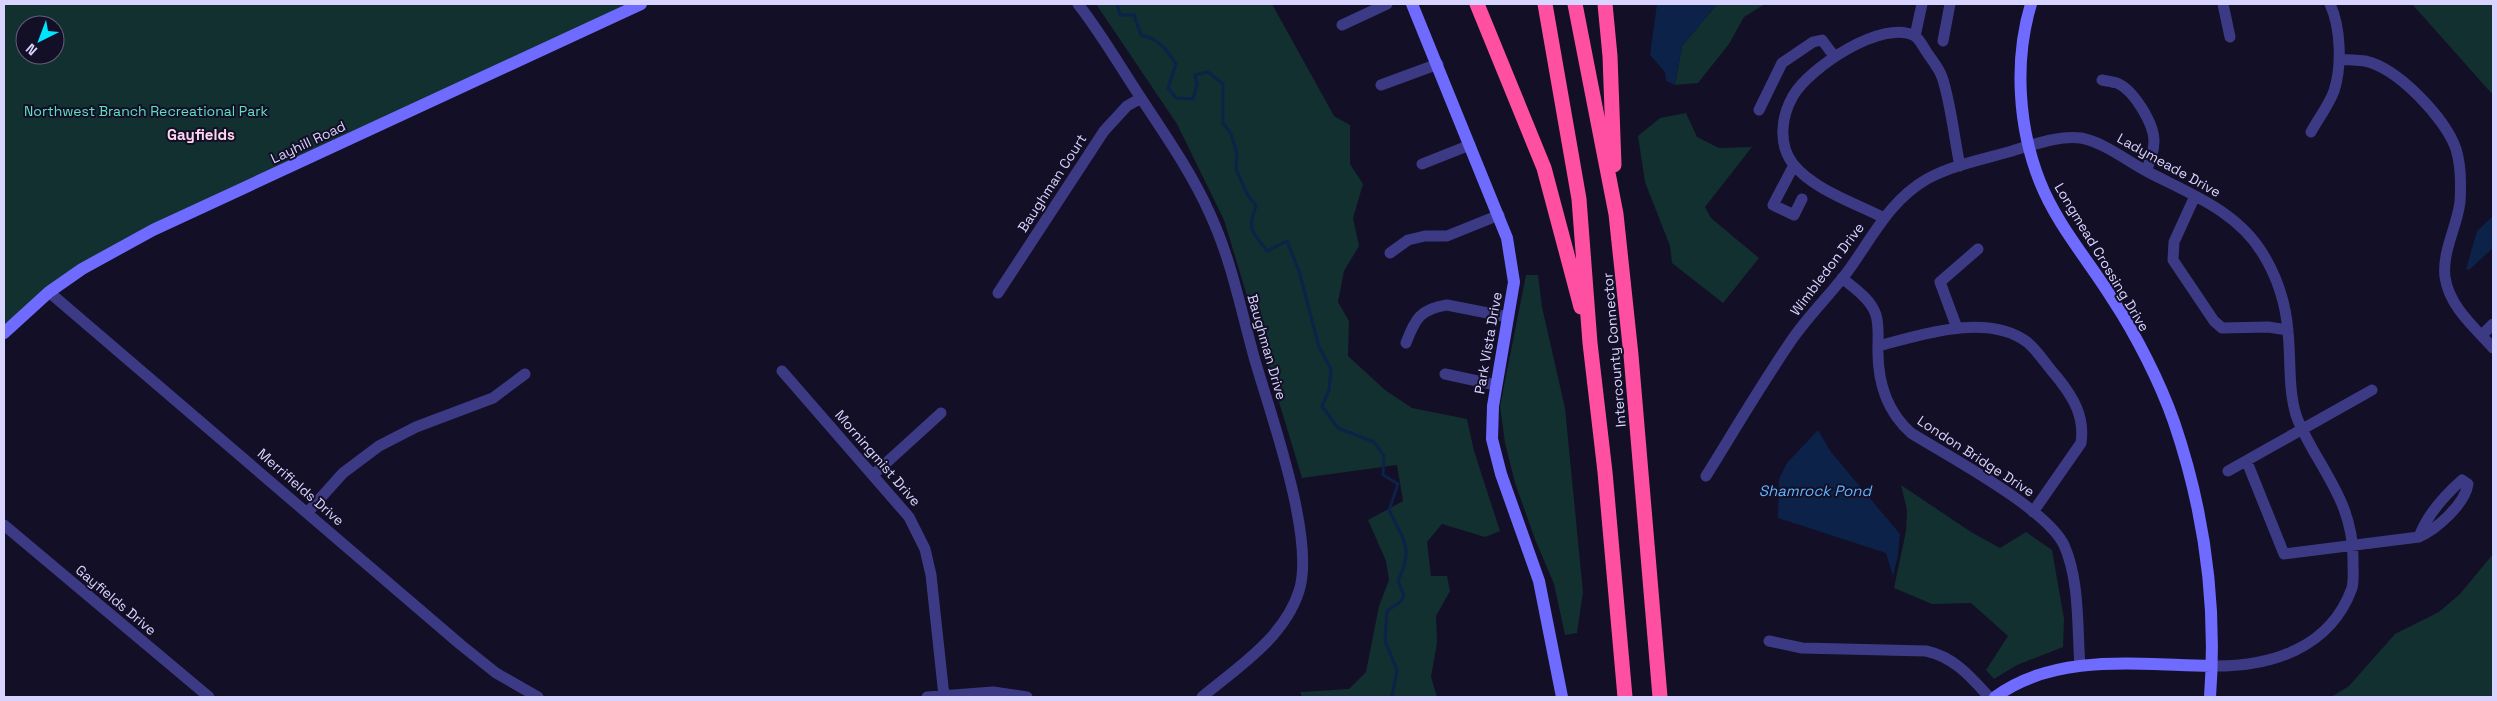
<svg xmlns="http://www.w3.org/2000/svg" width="2497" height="701" font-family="'Space Grotesk',sans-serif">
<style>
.green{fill:#12302f;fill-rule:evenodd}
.water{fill:#0c2248}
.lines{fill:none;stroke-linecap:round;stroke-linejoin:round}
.stream{stroke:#0c2248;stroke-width:3}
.street{stroke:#3d3a85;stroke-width:11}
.secondary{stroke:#6f6bff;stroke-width:12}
.highway{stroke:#ff4fa3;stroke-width:15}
.labels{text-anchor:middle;stroke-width:4;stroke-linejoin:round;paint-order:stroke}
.park-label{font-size:14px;fill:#5fe0c0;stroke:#130f26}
.street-label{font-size:14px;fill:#d9d4ff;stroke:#130f26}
.neighbourhood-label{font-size:15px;font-weight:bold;fill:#ffd6f0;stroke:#130f26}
.water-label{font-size:15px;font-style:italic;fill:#62b6ff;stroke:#130f26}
</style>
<rect width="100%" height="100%" fill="#130f26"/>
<path class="green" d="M4,4H641L107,250L4,333ZM25,25H55V55H25Z
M1096,4H1272L1334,116L1350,125V164L1363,184L1353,218L1359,246L1344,271L1338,302L1349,321L1348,356L1385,390L1412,408L1467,419L1474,451L1500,531L1485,537L1442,524L1427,542L1431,576H1447L1450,591L1436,616L1437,643L1431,677L1437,697H1302L1300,692L1349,689L1366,672L1379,606L1389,580L1386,561L1368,520L1403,501L1397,465L1302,478L1224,220L1177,124Z
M1717,4H1765L1744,17L1729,44L1698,83L1675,85L1682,46Z
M2412,4H2493V95Z
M1686,113L1697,137L1719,148L1752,147L1705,207L1711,218L1759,258L1723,303L1672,263L1670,246L1645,182L1638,136L1660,118Z
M1526,275H1538L1542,307L1565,408L1583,592L1577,633L1565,635L1554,584L1535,539L1515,483L1505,443L1500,406Z
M1901,485L1971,532L2000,548L2026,532L2052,550L2064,619L2063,647L2017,665L1994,679L1986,670L2008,636L1971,603L1932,604L1894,588L1906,531L1907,510Z
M2493,554V697H2331L2349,686L2395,634L2439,612L2460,594Z"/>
<path class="water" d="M1657,4H1717L1682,46L1675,85L1666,81L1665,72L1650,55Z
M2493,216V248L2469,270L2466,269L2477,231Z
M1818,430L1831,452L1900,534L1898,555L1893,576L1886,553L1778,518L1779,479L1787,463Z"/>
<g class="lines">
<path class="stream" d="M1117,4L1120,15H1134L1141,35C1159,40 1166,48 1176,64L1168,88L1176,98L1193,99L1197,85L1195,75L1208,72L1223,84V123L1231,134L1237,154L1236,169L1247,194L1256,206C1247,231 1252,231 1267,251L1287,241L1299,271L1319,347L1331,369L1329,390L1322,406L1338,428L1374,442L1384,456L1383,475L1398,484L1389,510C1404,541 1414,547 1398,581L1404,596L1400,602L1387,611L1385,641L1397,670L1392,697"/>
<path class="street" d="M1078,4C1100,32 1118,63 1137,92C1163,132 1191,171 1210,214C1231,259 1241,310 1254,357C1270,413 1316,539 1299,591C1284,638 1238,667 1202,697
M2223,4L2230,37
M1342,25L1387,4
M1915,36L1922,4
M1943,41L1950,4
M2339,59C2347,60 2357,60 2365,61C2398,68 2445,118 2456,149C2461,165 2461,186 2460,202C2457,227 2442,251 2445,277C2449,306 2474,327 2493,348
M2102,80C2107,81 2113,82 2117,83C2134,90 2154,124 2154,141C2154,152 2150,161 2146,171
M1381,85L1438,64
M1759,110L1782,63L1813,42L1822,40L1834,56
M2311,132C2318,119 2329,105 2334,91C2342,66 2341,28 2330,4
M1422,164L1470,145
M1794,165L1773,205L1794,215L1802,199
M2195,196L2174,242L2173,260L2214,321L2222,328L2268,327L2288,330
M1884,218C1855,203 1814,190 1793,164C1778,144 1781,117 1793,96C1809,68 1883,18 1915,36C1919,39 1923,46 1926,51C1931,59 1939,68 1942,77C1951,103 1954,138 1960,166
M1390,253L1408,240L1425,236H1447L1499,215
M1842,278C1854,288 1871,299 1876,315C1879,325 1878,336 1878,346C1877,380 1885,410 1911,433C1948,456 2046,508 2064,545C2080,581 2077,628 2080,666
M49,292L461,645L496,673L538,697
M998,293L1104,131L1127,106L1141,98
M1957,328L1940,282L1978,249
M2482,335L2493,324
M1406,343C1415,319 1420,309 1447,305L1508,317
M1878,346C1921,335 1987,312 2027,342C2038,351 2047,366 2057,377C2073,397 2085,416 2081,443L2033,512
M782,371L909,517L925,549L931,575L944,696
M1445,374L1496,385
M2247,462L2284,554L2419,537C2437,529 2465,504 2468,484L2462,480C2445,495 2427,515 2419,537
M2228,471L2372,390
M874,474L941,413
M1706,476C1734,431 1761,385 1791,341C1808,316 1830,295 1848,271C1872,238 1890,200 1927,179C1953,165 1984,159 2012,151C2033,145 2059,135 2081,138C2106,143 2128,162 2150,173C2191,194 2238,212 2263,254C2277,277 2286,305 2288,332C2291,360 2288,388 2296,415C2300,427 2307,439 2313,450C2335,488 2354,516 2353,562C2353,571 2354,580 2352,588C2330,649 2270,667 2211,666
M308,512L343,473L379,446L416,427L493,398L525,374
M4,525L209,697
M1769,641L1802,648L1926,651C1954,657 1970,676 1989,697
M927,697L993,692L1027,697"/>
<path class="secondary" d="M1412,4L1507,238L1514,282L1493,406L1492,439L1501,474L1539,581L1562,697
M2031,4C2014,60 2018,127 2040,182C2057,225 2089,261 2113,300C2136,335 2160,382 2174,422C2204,510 2217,604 2210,697
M4,333L49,292L82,269L153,230L641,4
M1995,697C2056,652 2140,665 2211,666"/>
<path class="highway" d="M1477,4L1544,168L1581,307
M1545,4L1579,199L1590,343L1605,472L1625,697
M1575,4L1616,214L1631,355L1660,697
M1605,4L1610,56L1614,165"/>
</g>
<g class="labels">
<g class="park-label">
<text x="146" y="116">Northwest Branch Recreational Park</text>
</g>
<g class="street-label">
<text transform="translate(308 142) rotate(-25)" y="5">Layhill Road</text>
<text transform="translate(2169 165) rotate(29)" y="5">Ladymeade Drive</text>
<text transform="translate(1052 183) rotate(-57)" y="5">Baughman Court</text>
<text transform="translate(2102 257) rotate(59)" y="5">Longmead Crossing Drive</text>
<text transform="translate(1827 269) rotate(-53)" y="5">Wimbledon Drive</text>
<text transform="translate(1488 343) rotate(-80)" y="5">Park Vista Drive</text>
<text transform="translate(1267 347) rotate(74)" y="5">Baughman Drive</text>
<text transform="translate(1614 350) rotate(-95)" y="5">Intercounty Connector</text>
<text transform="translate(1976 456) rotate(33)" y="5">London Bridge Drive</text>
<text transform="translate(878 458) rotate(49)" y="5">Morningmist Drive</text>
<text transform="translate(301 487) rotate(41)" y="5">Merrifields Drive</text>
<text transform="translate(116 600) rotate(40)" y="5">Gayfields Drive</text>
</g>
<g class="neighbourhood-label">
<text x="201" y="140">Gayfields</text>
</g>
<g class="water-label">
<text x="1815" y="496">Shamrock Pond</text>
</g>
</g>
<rect width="2497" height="701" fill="none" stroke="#d9d4ff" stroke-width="10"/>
<g transform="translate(40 40) rotate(222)"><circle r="24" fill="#130f26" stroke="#625e7d"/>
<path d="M0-4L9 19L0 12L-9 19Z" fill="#00e5ff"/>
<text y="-8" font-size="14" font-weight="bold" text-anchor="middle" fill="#d9d4ff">N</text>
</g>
</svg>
